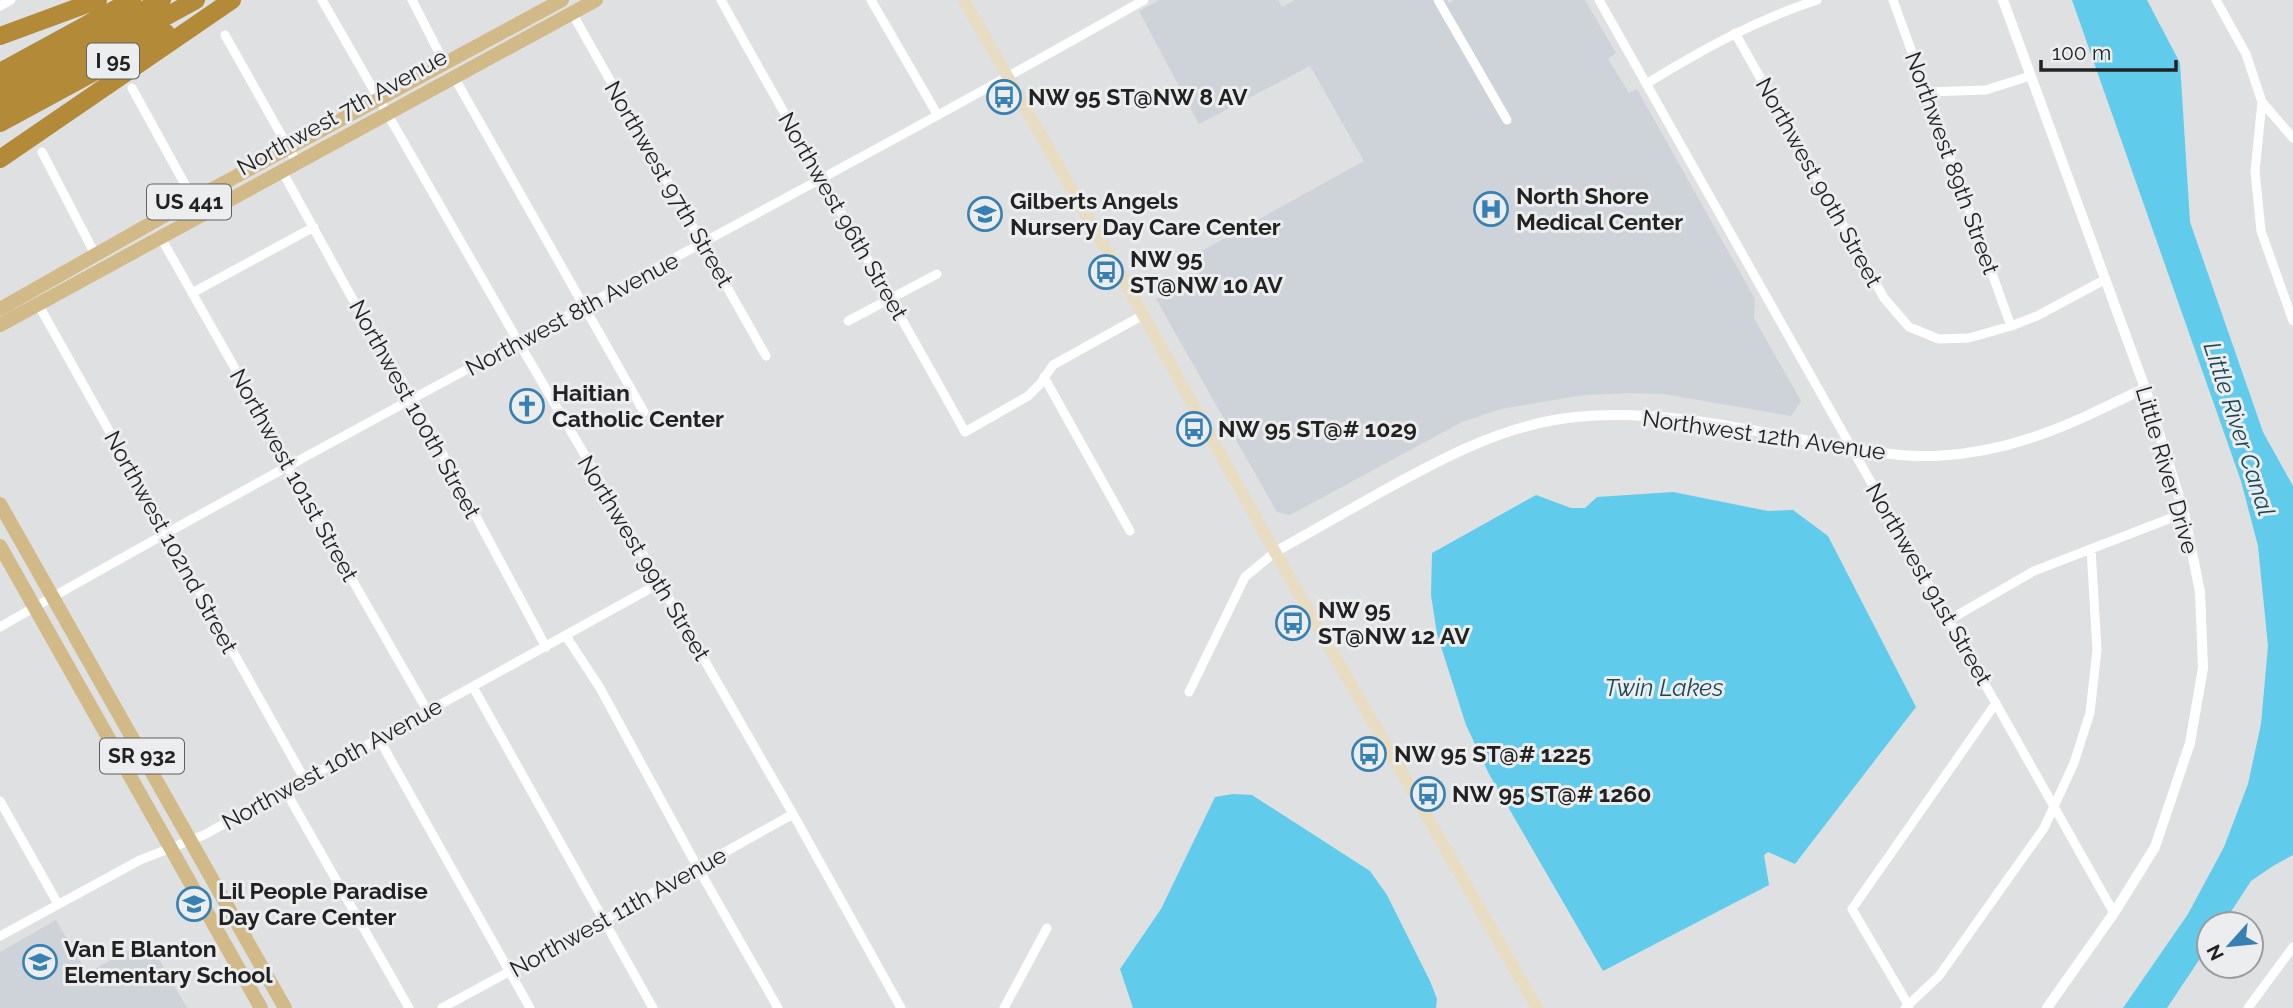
<svg xmlns="http://www.w3.org/2000/svg" width="2293" height="1008" font-family="Raleway,sans-serif">
<style>
.built{fill:#cdd3d9}
.water{fill:#61cbec}
.lines{fill:none;stroke-linecap:round;stroke-linejoin:round}
.minor{stroke:#fff;stroke-width:9}
.tertiary{stroke:#fff;stroke-width:10}
.secondary{stroke:#e8dcc3;stroke-width:12}
.primary{stroke:#d1b988;stroke-width:14}
.motorway{stroke:#b28a38;stroke-width:18}
.labels{text-anchor:middle;stroke-width:6;stroke-linejoin:round;paint-order:stroke}
.shield{fill:#ecedee;stroke:#5f5f5f;stroke-width:2}
.shield-label{font-size:21px;font-weight:bold;fill:#222}
.poi-label{font-size:23px;font-weight:bold;fill:#222;stroke:#ecedee;text-anchor:start}
.street-label{font-size:23px;fill:#222;stroke:#ecedee}
.water-label{font-size:24px;font-style:italic;fill:#194755;stroke:#ecedee}
</style>
<rect width="100%" height="100%" fill="#dfe0e1"/>
<path class="built" d="M1160,0H1278L1282,7L1295,0H1447L1449,3L1454,0H1585L1616,53L1608,59L1629,93L1637,89L1755,299L1754,318L1801,401L1791,416L1663,394L1629,393L1584,395L1501,409L1462,422L1290,515L1277,512L1156,299L1199,277L1189,258L1364,161L1310,66L1199,124L1139,11Z
M56,920L87,973L148,940L187,1008H0V952Z"/>
<path class="water" d="M2072,0H2147L2180,63L2190,222L2263,432L2293,486V855L2273,866L2251,881L2223,924H2209V945L2167,1008H2123L2188,914L2224,847L2248,784L2261,724L2268,646L2258,546L2241,481Z
M1673,492L1768,511L1793,510L1828,536L1916,707L1795,864L1768,852L1764,855L1769,885L1603,971L1489,774L1466,725L1437,634L1431,595L1432,553L1536,495L1571,508H1585L1597,497Z
M1233,794L1252,795L1370,871L1387,895L1430,981L1437,999L1436,1008H1133L1120,969L1161,909L1215,797Z"/>
<g class="lines">
<path class="minor" d="M322,0L519,343L660,583L793,814L901,1008
M412,0L445,64
M721,0C801,145 885,287 965,432L1028,396L1040,384L1053,365L1143,315
M871,0L937,114
M1438,0L1507,120
M1599,0L2114,913
M1893,0L2011,326
M2216,0L2246,54L2262,102L2293,138
M0,6L11,0
M572,13L766,356
M1735,33L1884,298L1909,327L1939,339L1969,338L2011,326L2037,316L2104,280
M225,35L297,163
M454,77L644,412
M1646,84C1701,50 1756,20 1817,0
M132,88L193,199
M1926,92L1986,90L2030,76
M2262,102L2255,171L2261,231L2293,321
M42,152L96,256
M282,171L352,298L413,399L546,647
M161,238L233,365L287,466L428,712
M192,293L314,227
M38,304L305,780
M848,321L937,274
M1044,377L1130,531
M1949,620L2034,571L2184,513
M0,627C377,411 766,215 1144,0
M566,636L600,688L698,868L778,1008
M473,687L653,1008
M1189,692L1245,577L1275,552
M379,739L530,1008
M285,790L409,1008
M0,801L58,904
M0,936L140,860L204,835L660,583
M1909,1006L1852,909L1996,703
M442,1008L604,920L793,814
M1004,1008L1047,928
M1905,1008L1939,976L2044,828L2074,763L2090,713L2097,650L2091,549
M2248,1008L2293,947"/>
<path class="tertiary" d="M2003,0L2145,388L2184,513L2200,592L2203,668L2190,743L2155,847L2114,913L2047,1008
M1275,552C1310,532 1346,512 1381,492C1439,460 1499,427 1567,418C1652,407 1740,428 1824,444C1860,450 1898,457 1935,456C2016,452 2073,423 2145,388"/>
<path class="secondary" d="M964,0L1133,297L1275,552L1537,1008"/>
<path class="primary" d="M0,309L185,204L562,0
M0,325L596,0
M0,504L285,1008
M0,546L261,1008"/>
<path class="motorway" d="M0,36L98,0
M0,72L132,0
M0,88L162,0
M0,107L196,0
M0,123L166,33
M0,159L232,0"/>
</g>
<defs>
<g id="bus-ring" transform="scale(1.75)"><circle r="9.5" fill="#ecedee" stroke="#3680b4" stroke-width="1.5"/><path d="M-5-6H5V4H4V6H2V4H-2V6H-4V4H-5ZM-3.5-4V0h7V-4ZM-3.5 1.2v1.5H-2V1.2ZM2 1.2v1.5H3.5V1.2Z" fill="#3680b4"/></g>
<g id="hospital-ring" transform="scale(1.75)"><circle r="9.5" fill="#ecedee" stroke="#3680b4" stroke-width="1.5"/><path d="M-5-5h3v3.5h4V-5h3V5h-3V1.5h-4V5h-3Z" fill="#3680b4"/></g>
<g id="school-ring" transform="scale(1.75)"><circle r="9.5" fill="#ecedee" stroke="#3680b4" stroke-width="1.5"/><path d="M0-5L7-2L0 1L-7-2ZM-4 1L0 2.5L4 1V4Q0 6-4 4Z" fill="#3680b4"/></g>
<g id="church-ring" transform="scale(1.75)"><circle r="9.5" fill="#ecedee" stroke="#3680b4" stroke-width="1.5"/><path d="M-1.2-6h2.4v3.5h3.3v2.4h-3.3V6h-2.4V-.1h-3.3v-2.4h3.3Z" fill="#3680b4"/></g>
</defs>
<g fill-rule="evenodd">
<use href="#bus-ring" x="1004" y="97"/>
<use href="#hospital-ring" x="1491" y="209"/>
<use href="#school-ring" x="985" y="214"/>
<use href="#bus-ring" x="1106" y="272"/>
<use href="#church-ring" x="527" y="406"/>
<use href="#bus-ring" x="1194" y="429"/>
<use href="#bus-ring" x="1293" y="623"/>
<use href="#bus-ring" x="1369" y="754"/>
<use href="#bus-ring" x="1428" y="794"/>
<use href="#school-ring" x="194" y="904"/>
<use href="#school-ring" x="40" y="962"/>
</g>
<g class="labels">
<g class="shield">
<rect x="87" y="43.5" width="52" height="35" rx="5"/>
<rect x="147" y="184.5" width="84" height="35" rx="5"/>
<rect x="100" y="738.5" width="84" height="35" rx="5"/>
</g>
<g class="shield-label">
<text x="113" y="68">I 95</text>
<text x="189" y="209">US 441</text>
<text x="142" y="763">SR 932</text>
</g>
<g class="poi-label">
<text x="1028" y="105">NW 95 ST@NW 8 AV</text>
<text x="1516" y="204">North Shore<tspan x="1516" dy="26">Medical Center</tspan></text>
<text x="1010" y="209">Gilberts Angels<tspan x="1010" dy="26">Nursery Day Care Center</tspan></text>
<text x="1130" y="267">NW 95<tspan x="1130" dy="26">ST@NW 10 AV</tspan></text>
<text x="552" y="401">Haitian<tspan x="552" dy="26">Catholic Center</tspan></text>
<text x="1218" y="437">NW 95 ST@# 1029</text>
<text x="1318" y="618">NW 95<tspan x="1318" dy="26">ST@NW 12 AV</tspan></text>
<text x="1394" y="762">NW 95 ST@# 1225</text>
<text x="1452" y="802">NW 95 ST@# 1260</text>
<text x="218" y="899">Lil People Paradise<tspan x="218" dy="26">Day Care Center</tspan></text>
<text x="64" y="957">Van E Blanton<tspan x="64" dy="26">Elementary School</tspan></text>
</g>
<g class="street-label">
<text transform="translate(342 112) rotate(-29)" y="8">Northwest 7th Avenue</text>
<text transform="translate(1952 163) rotate(70)" y="8">Northwest 89th Street</text>
<text transform="translate(1819 182) rotate(61)" y="8">Northwest 90th Street</text>
<text transform="translate(669 184) rotate(60)" y="8">Northwest 97th Street</text>
<text transform="translate(843 216) rotate(60)" y="8">Northwest 96th Street</text>
<text transform="translate(572 314) rotate(-28)" y="8">Northwest 8th Avenue</text>
<text transform="translate(415 409) rotate(61)" y="8">Northwest 100th Street</text>
<text transform="translate(1764 435) rotate(8)" y="8">Northwest 12th Avenue</text>
<text transform="translate(2167 470) rotate(74)" y="8">Little River Drive</text>
<text transform="translate(294 475) rotate(61)" y="8">Northwest 101st Street</text>
<text transform="translate(171 542) rotate(61)" y="8">Northwest 102nd Street</text>
<text transform="translate(644 558) rotate(59)" y="8">Northwest 99th Street</text>
<text transform="translate(1929 584) rotate(60)" y="8">Northwest 91st Street</text>
<text transform="translate(332 764) rotate(-29)" y="8">Northwest 10th Avenue</text>
<text transform="translate(618 912) rotate(-29)" y="8">Northwest 11th Avenue</text>
</g>
<g class="water-label">
<text transform="translate(2239 429) rotate(72)" y="8">Little River Canal</text>
<text x="1664" y="696">Twin Lakes</text>
</g>
</g>
<g transform="translate(2230 945) rotate(243)"><circle r="33" fill="#ecedee" stroke="#9b9c9c" stroke-width="2"/>
<path d="M0-5L12 26L0 18L-12 26Z" fill="#3680b4"/>
<text y="-10" font-size="19" font-weight="bold" text-anchor="middle" fill="#222222">N</text>
</g>
<path d="M2041 60v10h135v-10" fill="none" stroke="#222222" stroke-width="3.5"/>
<text x="2052" y="60" font-size="21" fill="#222222" stroke="#ecedee" stroke-width="5" paint-order="stroke">100 m</text>
</svg>
